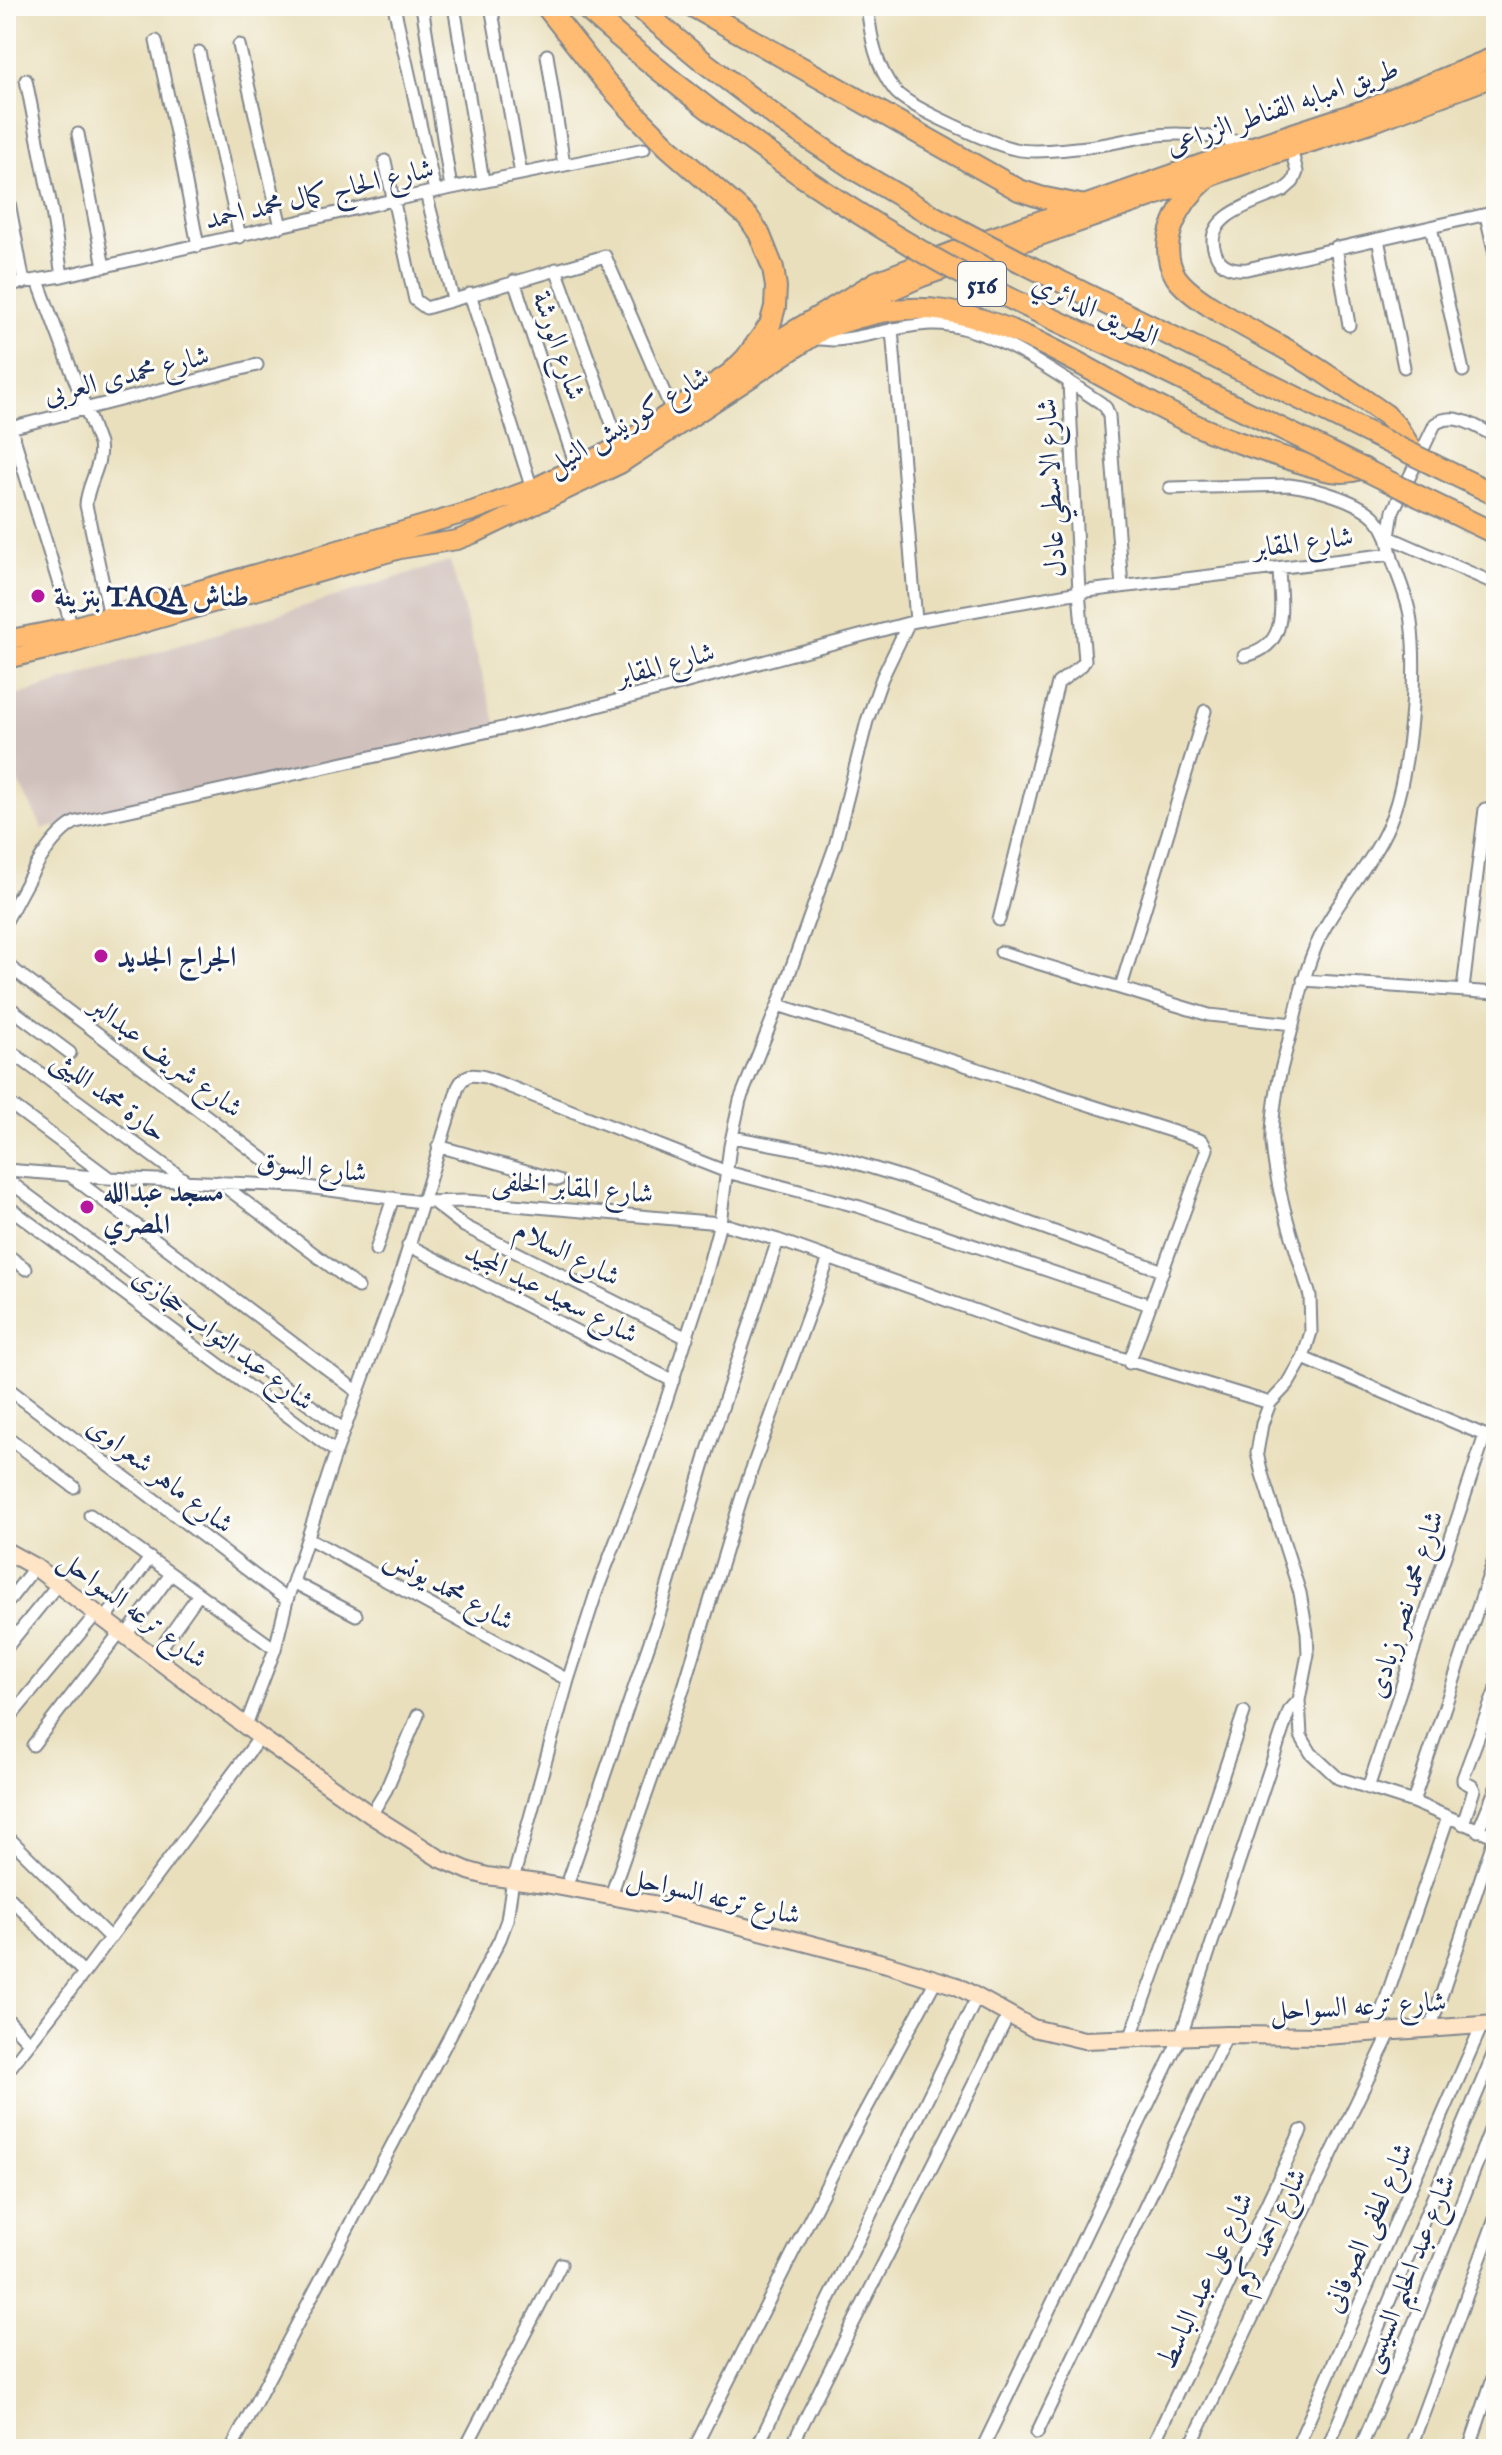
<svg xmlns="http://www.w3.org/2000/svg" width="1502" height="2455" font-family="'IM FELL English',Amiri,serif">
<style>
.industrial{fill:#d0c0bb}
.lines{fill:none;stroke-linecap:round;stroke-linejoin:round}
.minor-casing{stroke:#82878d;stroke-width:15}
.secondary-casing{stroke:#82878d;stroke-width:20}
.primary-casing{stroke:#82878d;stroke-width:22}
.motorway-casing{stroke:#82878d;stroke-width:24}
.minor{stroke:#fff;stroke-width:11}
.secondary{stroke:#ffe4c6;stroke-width:16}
.primary{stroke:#febb71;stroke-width:18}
.motorway{stroke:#febb71;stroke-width:20}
.motorway-bridge-casing{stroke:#82878d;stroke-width:24;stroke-linecap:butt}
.motorway-bridge{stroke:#febb71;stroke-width:20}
.poi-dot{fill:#b5179e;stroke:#fdfcf7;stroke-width:3}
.labels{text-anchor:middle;stroke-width:6;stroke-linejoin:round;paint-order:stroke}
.shield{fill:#fdfcf7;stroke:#5f6c8c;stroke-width:2}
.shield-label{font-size:26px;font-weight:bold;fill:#1b2f5e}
.street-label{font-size:28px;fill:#1b2f5e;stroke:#fdfcf7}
.poi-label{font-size:28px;font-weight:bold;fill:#1b2f5e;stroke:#fdfcf7;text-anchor:start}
</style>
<rect width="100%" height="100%" fill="#fdfcf7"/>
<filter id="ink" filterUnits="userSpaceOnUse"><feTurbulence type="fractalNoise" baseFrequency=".0125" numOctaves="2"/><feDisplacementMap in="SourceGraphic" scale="16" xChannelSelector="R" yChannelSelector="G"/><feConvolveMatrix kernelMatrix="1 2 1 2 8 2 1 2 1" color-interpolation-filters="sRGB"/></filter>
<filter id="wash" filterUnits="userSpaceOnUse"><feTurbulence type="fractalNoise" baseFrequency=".006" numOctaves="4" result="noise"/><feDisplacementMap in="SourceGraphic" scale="32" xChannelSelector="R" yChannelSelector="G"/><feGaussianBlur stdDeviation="1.8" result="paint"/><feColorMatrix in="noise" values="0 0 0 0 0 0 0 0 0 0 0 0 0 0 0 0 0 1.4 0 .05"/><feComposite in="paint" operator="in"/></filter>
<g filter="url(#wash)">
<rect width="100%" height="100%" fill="#e9dfbc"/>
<path class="industrial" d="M450,561L497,728L43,829L6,759V699Z"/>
</g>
<g filter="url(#ink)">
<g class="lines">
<g class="minor-casing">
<path id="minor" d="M394,6L435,191
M422,6L451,188
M454,6L483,181
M491,6L521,174
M867,6C871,37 875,66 895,91C908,107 994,145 1015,149C1034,153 1057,150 1076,148C1110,146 1145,133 1179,134C1203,134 1227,140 1251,144
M156,41L178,142L198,246
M239,45L281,227
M199,52L240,237
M547,55L564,165
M26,80L52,211L62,276
M78,134L104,267
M1291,149L1297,172L1293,182L1284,190C1259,202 1199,215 1216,254C1221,267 1234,270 1247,269L1496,212
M385,161L415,300L426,308L605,256L673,413
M6,186L24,283
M426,193L453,299
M1486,215L1496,259
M1431,227L1463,371
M1378,239L1404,367
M1336,247L1349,325
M556,269L620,446
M38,281L99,444C103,466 87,483 86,505L110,616
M514,281L577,469
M6,285L62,276L393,200L644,149
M470,294L532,489
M892,329L916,621
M810,339C818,338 826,340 834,340C867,338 898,325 931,324C985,322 1057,374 1101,403L1106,408L1109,416L1122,587
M11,428L72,627
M6,429L257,365
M1496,437C1479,428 1454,410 1435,424L1393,511L1389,537L1496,584
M1170,488L1289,485C1314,488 1360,500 1377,520C1388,533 1388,543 1392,558C1398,579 1409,600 1411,622C1418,672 1410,766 1393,814C1379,854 1349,886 1328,922C1309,954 1301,989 1293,1025C1288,1044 1282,1064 1278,1083C1275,1103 1271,1124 1272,1143C1276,1192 1296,1249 1310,1296L1311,1332L1303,1358L1288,1384L1270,1403L1262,1424L1257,1453L1262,1474L1300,1593L1307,1633L1308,1654L1299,1700L1301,1736L1311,1753L1338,1778L1413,1802L1496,1837
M1244,656C1291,646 1280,605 1279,568
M999,920L1058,683L1082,665L1085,660L1079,592L1069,382
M6,921C23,891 46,837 76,822L571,713L916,621L1079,592L1391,554
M1001,952L1209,1015L1293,1024
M6,964L299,1186
M1303,980L1496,993
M1121,987L1205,711
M1463,989L1485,809
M6,1005L70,1053
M778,1005L1202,1141L1207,1149L1129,1363
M6,1048L186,1181
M6,1101L108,1177
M732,1137L830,1155L905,1178L1163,1271
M438,1146L558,1180
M6,1170L108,1178L299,1186L421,1202L467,1201L720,1223L778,1240L1035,1332L1270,1403
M71,1176L358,1392
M6,1179L344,1430
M219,1182L358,1287
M433,1202L464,1226L687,1338
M6,1205L336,1452
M408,1245L673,1381
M376,1250L393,1198
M6,1254L26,1269
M1303,1358L1496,1440
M6,1387L287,1600
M6,1436L74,1487
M90,1515L275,1649
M308,1538L568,1680
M293,1582L356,1615
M6,1604L35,1567
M105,1619L150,1558
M126,1635L171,1574
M6,1648L58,1584
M155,1656L199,1594
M6,1722L97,1613
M246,1725L275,1649L287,1600L336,1452L398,1282L458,1087C465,1073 472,1074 485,1077L727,1172L860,1207L1150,1305
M33,1745L121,1631
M1368,1788L1485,1435
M1413,1802L1496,1554
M371,1815L386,1790L418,1715
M1463,1824L1474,1790L1472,1786L1463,1781V1778L1496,1689
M1478,1831L1496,1788
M6,1835L110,1938
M566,1888L660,1612L707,1453L778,1240
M6,1894L84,1973
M610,1898L684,1687L742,1496L829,1258
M6,2018L29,2042
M1430,2029L1495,1836
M1374,2034L1448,1817
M1130,2039L1187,1882L1244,1712
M6,2073L84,1973L260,1737
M1037,2433L1227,2035
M231,2449L463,2011L500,1939L507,1920L513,1879L568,1680L596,1593L647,1460L702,1290L720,1223L730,1146L740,1100L778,1005L835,846L867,721L882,678L908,624
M465,2449L561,2264
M694,2449L849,2141L937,1978
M756,2449L977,1997
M790,2449L1008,2016
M982,2449L1181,2036L1289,1711L1299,1700
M1151,2449L1301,2131
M1189,2449L1390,2033
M1296,2449L1482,2025
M1327,2449L1496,2048
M1360,2449L1417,2316L1496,2115
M1410,2449L1496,2216
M1469,2449L1496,2369
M1494,2449L1496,2442"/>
</g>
<g class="secondary-casing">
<path id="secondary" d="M6,1551L35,1567L260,1737L371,1815L439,1858L469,1871L487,1876L545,1884L669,1907L887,1964L957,1986L1033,2028L1084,2040L1227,2035L1325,2036L1496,2024"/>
</g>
<g class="primary-casing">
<path id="primary" d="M6,640L72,627L472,511L532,489L620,446L788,334L876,281L975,243L1256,145L1372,107L1496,56
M6,659L67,645L400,549L457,540L478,532L620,464L864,303L922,277L1266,157L1374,122L1496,76"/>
</g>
<g class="motorway-casing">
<path id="motorway" d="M546,6L605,81L636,115L668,147L748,217L759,233L773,268L776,287L775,307L770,325L746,358L731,373
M692,6L1019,190L1040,197L1085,206
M1206,179C1180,201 1155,243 1176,277C1195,305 1268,337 1299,357C1329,375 1357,395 1386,415L1397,427L1416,456
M825,328C866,314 901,304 945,311C1032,325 1110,386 1189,422C1222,438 1257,449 1292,460C1316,467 1339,478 1363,468
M1434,465L1496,495
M1420,497L1496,534"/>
</g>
<use href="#minor" class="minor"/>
<use href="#secondary" class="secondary"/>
<use href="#primary" class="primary"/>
<use href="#motorway" class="motorway"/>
<g class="motorway-bridge-casing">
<path id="motorway-bridge" d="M583,6C690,100 802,183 926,254C996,294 1070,327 1143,361C1236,406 1328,451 1420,497
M637,6L704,62L779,119L857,171L937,218L1021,262L1434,465"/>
</g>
<use href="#motorway-bridge" class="motorway-bridge"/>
</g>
</g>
<g class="poi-dot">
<circle cx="38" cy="596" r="8"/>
<circle cx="101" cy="956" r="8"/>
<circle cx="87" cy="1207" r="8"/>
</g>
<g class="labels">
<rect class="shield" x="958" y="262" width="48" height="44" rx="6"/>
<g class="shield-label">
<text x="982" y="293">516</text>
</g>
<g class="street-label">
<text transform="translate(1282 106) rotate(-19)" y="10">طريق امبابه القناطر الزراعى</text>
<text transform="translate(319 193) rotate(-13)" y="10">شارع الحاج كمال محمد احمد</text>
<text transform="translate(1096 309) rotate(25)" y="10">الطريق الدائري</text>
<text transform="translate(560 345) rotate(71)" y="10">شارع الورشة</text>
<text transform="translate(126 374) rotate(-14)" y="10">شارع محمدى العربى</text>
<text transform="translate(627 420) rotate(-31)" y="10">شارع كورنيش النيل</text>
<text transform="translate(1050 488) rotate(-93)" y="10">شارع الاسطي عادل</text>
<text transform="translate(1303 541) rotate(-7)" y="10">شارع المقابر</text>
<text transform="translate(665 663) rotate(-15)" y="10">شارع المقابر</text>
<text transform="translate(167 1056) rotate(37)" y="10">شارع شريف عبدالبر</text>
<text transform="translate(110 1095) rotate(36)" y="10">حارة محمد الليثى</text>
<text transform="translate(312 1166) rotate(6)" y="10">شارع السوق</text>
<text transform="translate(573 1186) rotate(5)" y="10">شارع المقابر الخلفى</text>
<text transform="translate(568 1252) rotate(27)" y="10">شارع السلام</text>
<text transform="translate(552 1292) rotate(27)" y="10">شارع سعيد عبد المجيد</text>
<text transform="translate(224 1338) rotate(37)" y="10">شارع عبد التواب حجازى</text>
<text transform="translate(161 1474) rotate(37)" y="10">شارع ماهر شعراوى</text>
<text transform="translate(450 1588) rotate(29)" y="10">شارع محمد يونس</text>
<text transform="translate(1404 1604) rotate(-72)" y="10">شارع محمد نصر زبادى</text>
<text transform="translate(134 1608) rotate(37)" y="10">شارع ترعه السواحل</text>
<text transform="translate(714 1895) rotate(13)" y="10">شارع ترعه السواحل</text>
<text transform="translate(1358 2005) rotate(-3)" y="10">شارع ترعه السواحل</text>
<text transform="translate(1367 2227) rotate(-66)" y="10">شارع لطفى الصوفانى</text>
<text transform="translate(1268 2231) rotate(-64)" y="10">شارع احمد كرم</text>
<text transform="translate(1407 2273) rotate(-68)" y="10">شارع عبد الحليم السيسى</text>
<text transform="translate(1204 2280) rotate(-65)" y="10">شارع على عبد الباسط</text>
</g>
<g class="poi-label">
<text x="54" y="606">بنزينة TAQA طناش</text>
<text x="117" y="966">الجراج الجديد</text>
<text x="103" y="1201">مسجد عبدالله<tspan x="103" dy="32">المصري</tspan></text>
</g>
</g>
<rect width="1502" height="2455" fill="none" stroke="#fdfcf7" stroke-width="32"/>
</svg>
